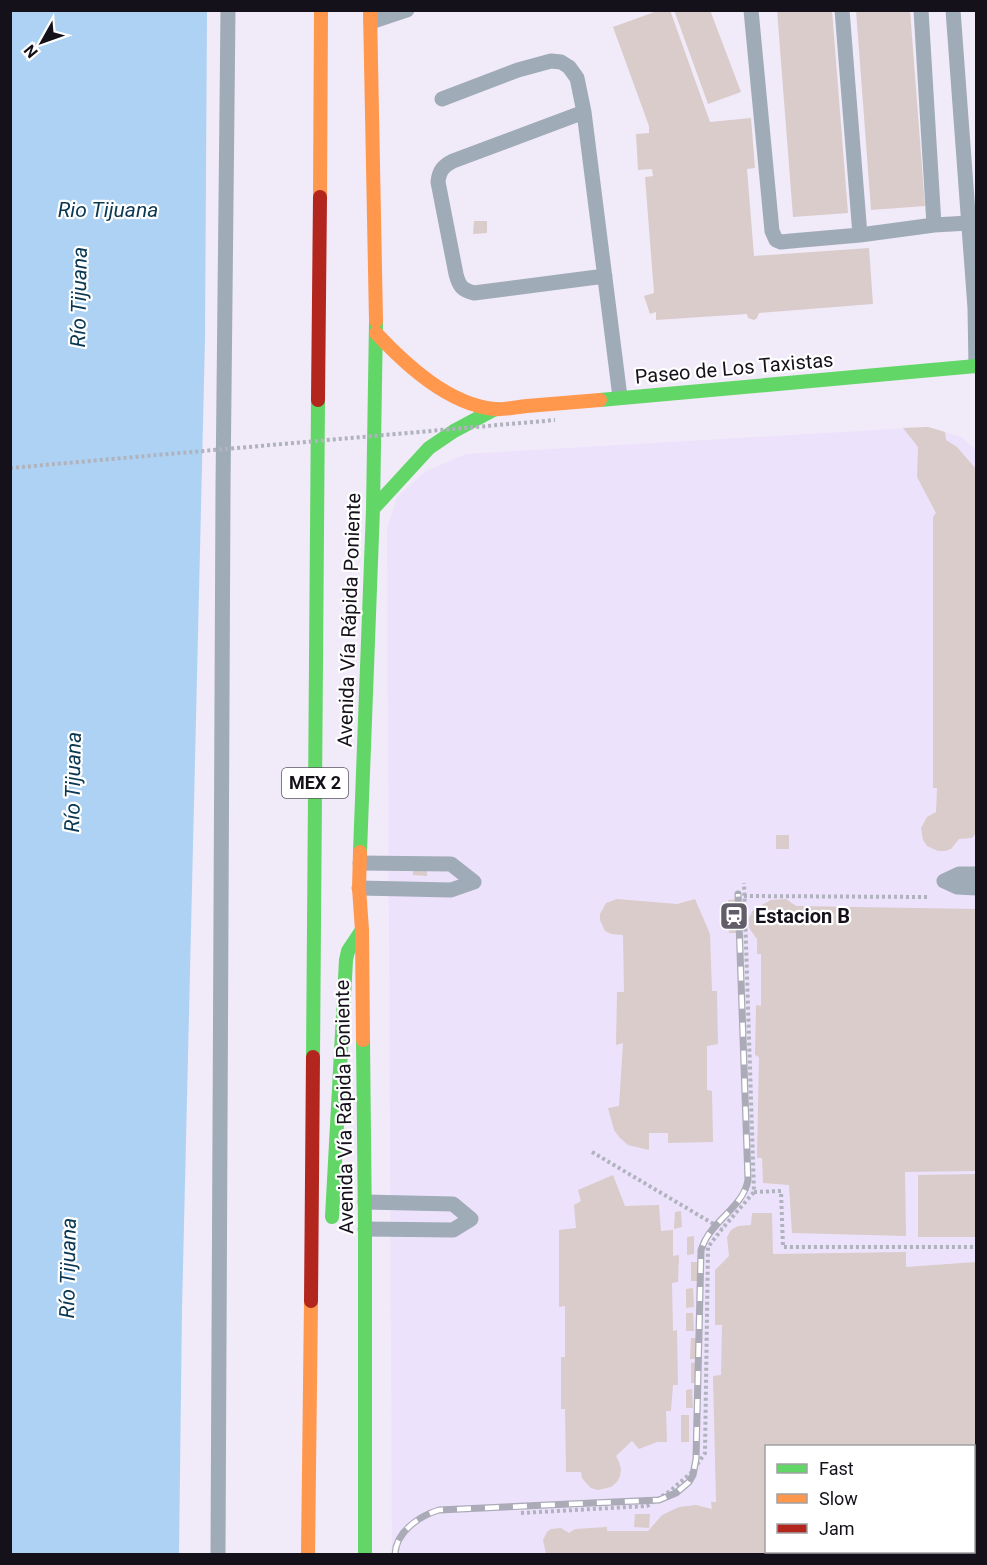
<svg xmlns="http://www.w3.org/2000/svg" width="987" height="1565" font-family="Roboto,sans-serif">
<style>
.built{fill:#ede2fb;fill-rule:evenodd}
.water{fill:#aed2f3}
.building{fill:#d9ccca;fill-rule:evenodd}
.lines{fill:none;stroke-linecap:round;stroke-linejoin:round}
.path{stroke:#b0b3be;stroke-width:4;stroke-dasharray:3 3;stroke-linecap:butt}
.lane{stroke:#a0abb8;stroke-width:15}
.fast{stroke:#63d668;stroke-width:14}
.slow{stroke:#ff974d;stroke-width:14}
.jam{stroke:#b3261e;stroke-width:14}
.rail-casing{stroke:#ababb7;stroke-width:7}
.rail{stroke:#fff;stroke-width:4.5;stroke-dasharray:14;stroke-linecap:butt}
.path-bridge{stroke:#b0b3be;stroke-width:4;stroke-dasharray:3 3;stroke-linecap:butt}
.labels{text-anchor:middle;stroke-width:4.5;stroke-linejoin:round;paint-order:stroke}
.shield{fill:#fff;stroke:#5b585f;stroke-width:1.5}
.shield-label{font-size:18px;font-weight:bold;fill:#15111a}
.street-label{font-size:20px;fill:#15111a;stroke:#fff}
.poi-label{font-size:20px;font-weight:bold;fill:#15111a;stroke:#fff;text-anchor:start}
.water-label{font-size:21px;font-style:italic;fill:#0a3752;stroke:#fff}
</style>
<rect width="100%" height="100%" fill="#f1eaf9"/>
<path class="built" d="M928,427L961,437L976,450V1554H392L387,529L397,497L426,471L466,454ZM766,1446H974V1552H766Z"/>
<path class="water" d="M11,10L207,11L205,339L182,1309L179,1554H11Z"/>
<path class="building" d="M660,10H670L710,122L751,118L755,168L747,169L754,256L869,248L873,304L759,313L757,318L754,320L748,318L747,314L656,320V312L650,314L644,296L654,293L645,177L653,176L652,169L638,170L636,134L649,133V126L613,27Z
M674,10H710L741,92L708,104Z
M777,10H832L848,213L793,217Z
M856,10H910L925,206L871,210Z
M474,221H487V233L473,234Z
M928,427L945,432L946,440L957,447L976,469V833L972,838L959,839L951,849L945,851H938L927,846L923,840L921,828L927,817L936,812L937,788H933V517L936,513L917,477L918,447L903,428Z
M776,835H789V849H776Z
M413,868L427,869V876L413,875Z
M617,899L677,904L695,899L710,934L712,991H717L718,1044L707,1046V1090L712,1091L713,1142L668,1143V1133H649V1150L628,1145L619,1137L614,1130L608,1108L619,1106L623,1043L616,1045L617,992H624L623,935L611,934L605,931L600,920V914L606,903Z
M739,899L740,933H729L728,900Z
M786,899L796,906L976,909V1171L905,1172L906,1236L792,1233L789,1185L763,1183L762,1158H757L759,1057L755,1055L756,1005L761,1006V954H757V939L749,928V918L753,910L771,900Z
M976,1174V1237H918V1175Z
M613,1175L625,1206L659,1205L661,1231L673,1230V1256L679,1255L678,1282L672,1283L673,1331L677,1330L678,1385H673L671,1411H666L667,1442H657L639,1449L632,1441L616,1456L619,1462L621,1469L620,1476L617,1482L611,1487L598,1490L591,1488L586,1483L582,1478L581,1472H566L565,1409H561V1357H565V1306L559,1307V1230L576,1228L574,1205L581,1201L578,1190Z
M681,1211L682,1227L674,1229L675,1212Z
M752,1213H772L773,1254L906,1252V1267L976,1262V1554H546L543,1540L547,1532L551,1529L561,1528L569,1533L575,1529L607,1527V1531H648L662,1515L679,1507L696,1505L712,1509L711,1502H716L713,1376L721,1375L722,1325H715V1270L729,1256L727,1237L731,1230L738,1226L751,1225ZM766,1446H974V1552H766Z
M694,1236V1254L687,1255V1237Z
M691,1262H697L698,1281H691Z
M693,1288L694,1307L686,1308V1289Z
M686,1313H693L694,1331H686Z
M691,1338H697V1359H690Z
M697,1362V1383H691V1363Z
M692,1389L693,1408H686V1390Z
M681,1415H689V1442H681Z
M635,1514H650L649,1528L634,1527Z"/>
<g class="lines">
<path class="path" d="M744,896L929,897
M592,1152L722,1229
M754,1192L781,1191L783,1247H976
M521,1513L647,1506L670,1491L692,1472L705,1453L708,1247L722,1229L754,1192L744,883"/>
<path class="lane" d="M751,10L772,231L776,240L781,242L791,241L860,235L934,225L969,223
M842,10L860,235
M921,10L934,225
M953,10L975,308L976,366
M371,22L407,10
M442,99L518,70L551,61L561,62L569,67L577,78L584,112L620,397
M584,112L453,161C443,166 439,171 438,182L456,274C459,286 462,290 474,293L605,276
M360,863L451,864L474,882
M944,881L959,874H976
M944,881L957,887L976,888
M359,888L451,890L474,882
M365,1202L453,1204L471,1219L453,1230L365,1229
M218,1554L223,488L228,10"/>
<path class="fast" d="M600,400L976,366
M373,509L429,448L454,431L495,409
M360,852L373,509L376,321
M363,1040L365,1229V1554
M313,1057L318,400
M332,1217L346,960L348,951L362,930"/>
<path class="slow" d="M370,10L376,321
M320,197L321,10
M376,333C406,365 448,404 494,409C505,410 516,407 527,406C551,404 576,402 600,400
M360,852L359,888L362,930L363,1040
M308,1554L311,1301"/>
<path class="jam" d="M318,400L320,197
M311,1301L313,1057"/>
<g class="rail-casing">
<path id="rail" d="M395,1554C396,1532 419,1516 439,1510L659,1500L676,1493L689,1482L693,1475L696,1459L701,1250C703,1246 704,1241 707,1237C719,1217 744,1204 748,1180L738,894"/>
</g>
<use href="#rail" class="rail"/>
<path class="path-bridge" d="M10,468L555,420"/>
</g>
<defs>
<g id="station-square" transform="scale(1.5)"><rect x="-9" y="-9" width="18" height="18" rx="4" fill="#625d68" stroke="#fff"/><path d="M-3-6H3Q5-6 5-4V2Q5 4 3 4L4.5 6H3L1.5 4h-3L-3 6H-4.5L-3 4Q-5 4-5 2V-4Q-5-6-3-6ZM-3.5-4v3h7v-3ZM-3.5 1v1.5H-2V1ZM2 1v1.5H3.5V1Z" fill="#fff"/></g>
</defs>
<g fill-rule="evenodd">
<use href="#station-square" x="734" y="916"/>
</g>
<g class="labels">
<rect class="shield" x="282" y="768" width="66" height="30" rx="4.5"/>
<g class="shield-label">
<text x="315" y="789">MEX 2</text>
</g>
<g class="street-label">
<text transform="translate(734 368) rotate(-5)" y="7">Paseo de Los Taxistas</text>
<text transform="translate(349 620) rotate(-88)" y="7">Avenida Vía Rápida Poniente</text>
<text transform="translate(344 1107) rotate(-91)" y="7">Avenida Vía Rápida Poniente</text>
</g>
<g class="poi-label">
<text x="755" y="923">Estacion B</text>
</g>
<g class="water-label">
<text x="108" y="217">Rio Tijuana</text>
<text transform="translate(79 297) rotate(-89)" y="7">Río Tijuana</text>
<text transform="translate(73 782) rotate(-89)" y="7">Río Tijuana</text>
<text transform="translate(68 1268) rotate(-89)" y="7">Río Tijuana</text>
</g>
</g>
<rect width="987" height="1565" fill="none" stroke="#15111a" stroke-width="24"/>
<rect x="765" y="1445" width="210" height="108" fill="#ffffff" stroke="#a1a0a3" stroke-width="1.5"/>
<rect x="777" y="1464" width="30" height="9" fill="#63d668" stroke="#a1a0a3" stroke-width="1.5"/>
<text x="819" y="1475" font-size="18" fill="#15111a">Fast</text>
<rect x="777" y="1494" width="30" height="9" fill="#ff974d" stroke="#a1a0a3" stroke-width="1.5"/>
<text x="819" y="1505" font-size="18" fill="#15111a">Slow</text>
<rect x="777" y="1524" width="30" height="9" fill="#b3261e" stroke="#a1a0a3" stroke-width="1.5"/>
<text x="819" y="1535" font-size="18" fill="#15111a">Jam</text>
<g transform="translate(42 42) rotate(230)" stroke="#ffffff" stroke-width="4.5" paint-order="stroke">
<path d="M0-4.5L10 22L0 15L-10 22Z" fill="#15111a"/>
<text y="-9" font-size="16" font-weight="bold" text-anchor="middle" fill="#15111a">N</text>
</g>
</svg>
